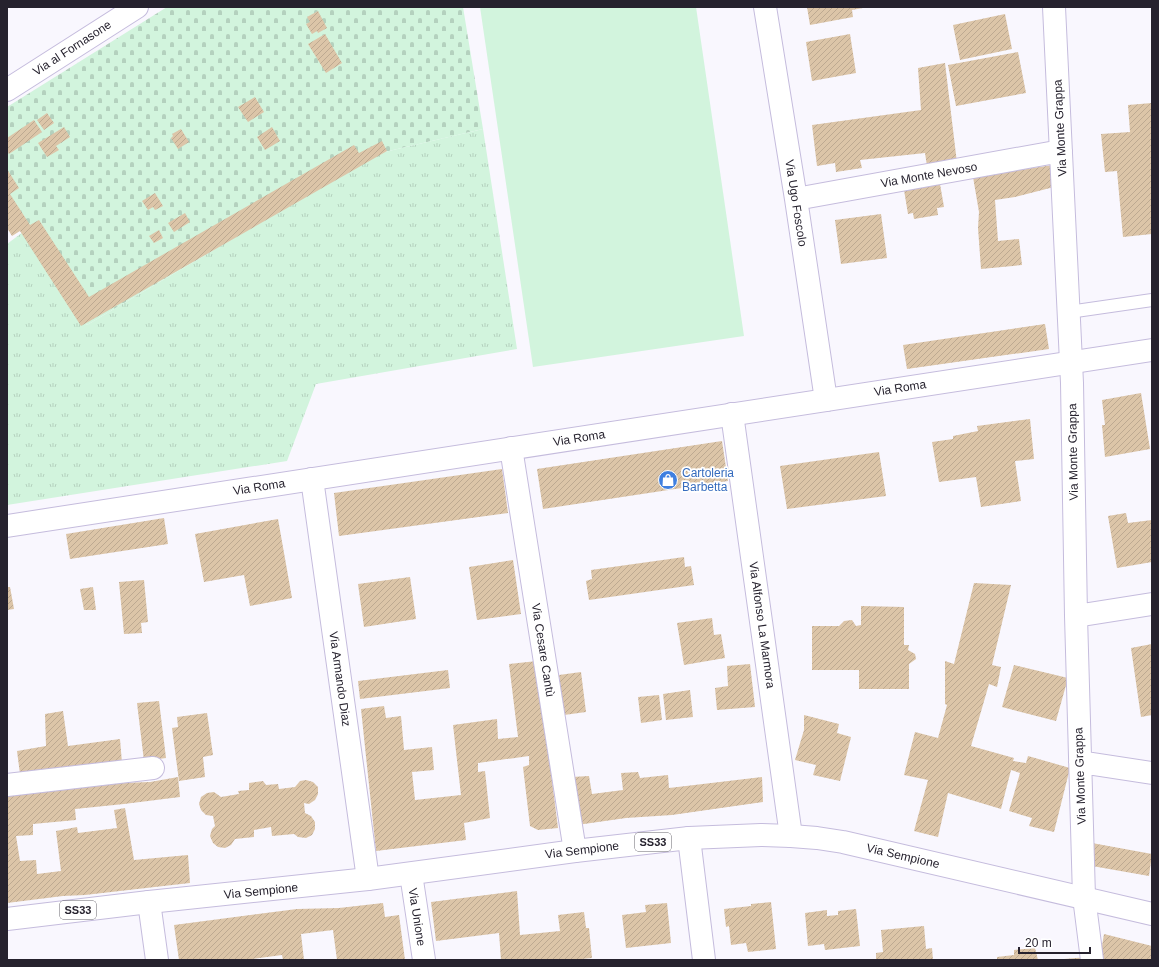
<svg xmlns="http://www.w3.org/2000/svg" width="1159" height="967" font-family="Arial,sans-serif">
<style>
.green{fill:#d2f4dd}
.cemetery{fill:url(#cemetery-stones)}
.park{fill:url(#park-tufts)}
.building{fill:url(#building-hatch)}
.lines{fill:none;stroke-linecap:round;stroke-linejoin:round}
.service-casing{stroke:#c5bcdd;stroke-width:14}
.minor-casing{stroke:#c5bcdd;stroke-width:24}
.tertiary-casing{stroke:#c5bcdd;stroke-width:24}
.primary-casing{stroke:#c5bcdd;stroke-width:24}
.service{stroke:#fff;stroke-width:12}
.minor{stroke:#fff;stroke-width:22}
.tertiary{stroke:#fff;stroke-width:22}
.primary{stroke:#fff;stroke-width:22}
.labels{text-anchor:middle;stroke-width:3.5;stroke-linejoin:round;paint-order:stroke}
.shield{fill:#fff;stroke:#67646d;stroke-width:1}
.shield-label{font-size:11px;font-weight:bold;fill:#26222e}
.street-label{font-size:12px;fill:#26222e;stroke:#fff}
.shop-label{font-size:12px;fill:#366cbe;stroke:#fff;text-anchor:start}
</style>
<defs>
<pattern id="cemetery-stones" width="16" height="16" patternUnits="userSpaceOnUse"><rect width="16" height="16" fill="#d2f4dd"/><path d="M2 7V4a2 2 0 0 1 4 0v3zM10 15v-3a2 2 0 0 1 4 0v3z" fill="#b4d1be"/></pattern>
<pattern id="park-tufts" width="24" height="20" patternUnits="userSpaceOnUse"><rect width="24" height="20" fill="#d2f4dd"/><path d="M3 7l-1-3M5 7V3M7 7l1-3M15 17l-1-3M17 17v-4M19 17l1-3" fill="none" stroke="#b4d1be"/></pattern>
<pattern id="building-hatch" width="6" height="6" patternUnits="userSpaceOnUse"><rect width="6" height="6" fill="#dcc5a8"/><path d="M-1 1l2-2M0 6l6-6M5 7l2-2" fill="none" stroke="#bda991"/></pattern>
</defs>
<rect width="100%" height="100%" fill="#f9f7fe"/>
<path class="green" d="M480,7H696L744,336L533,367Z"/>
<path class="cemetery" d="M167,7H463L483,129L376,154L87,325L7,208V107Z"/>
<path class="park" d="M483,129L517,349L316,384L287,461L7,505V244L23,232L87,325L376,154Z"/>
<path class="building" d="M807,7H863V8L852,10L853,17L810,25Z
M318,11L327,28L318,33L317,31L312,34L306,24L310,22L307,17Z
M1005,14L1012,49L960,60L953,25Z
M325,34L342,63L326,73L308,44Z
M850,34L856,73L812,81L806,42Z
M1018,52L1026,93L956,106L948,65Z
M945,63L957,163L927,166L925,153L860,160L862,168L836,172L835,163L817,166L812,125L921,110L918,68Z
M255,97L264,112L248,122L238,107Z
M1152,103V234L1123,237L1117,171L1105,172L1101,134L1130,132L1128,105Z
M47,113L54,123L44,130L37,120Z
M34,120L42,132L9,154L7,151V138Z
M64,127L70,137L56,146L59,150L47,157L38,143Z
M272,127L280,141L265,150L257,137Z
M181,129L189,142L178,149L171,138L173,136L172,134Z
M382,141L387,151L81,326L20,231L12,236L7,228V169L19,188L10,194L30,225L39,220L89,297L354,145L359,153Z
M1053,165L1054,187L1015,197L995,200L998,241L1019,239L1022,265L981,269L978,228L979,212L973,177Z
M940,184L944,207L937,208L938,215L914,219L913,213L908,214L904,190Z
M155,193L163,206L155,210L153,207L148,210L142,201Z
M185,213L190,222L174,232L168,223Z
M881,214L887,258L841,264L835,220Z
M159,230L163,238L154,243L149,236Z
M1045,324L1049,349L907,369L903,345Z
M1141,393L1150,449L1105,457L1102,425H1105L1102,400Z
M1030,419L1034,459L1015,461L1021,501L981,507L976,477L939,482L932,442L953,439V436L978,431L977,426Z
M722,441L728,481L543,509L537,469Z
M879,452L886,496L787,509L780,466Z
M502,469L508,513L339,536L334,493Z
M1126,513L1128,523L1152,520V562L1117,568L1108,516Z
M164,518L168,544L70,559L66,534Z
M278,519L292,598L250,606L244,575L204,582L195,534Z
M684,557L685,567L691,566L694,585L589,600L586,581L592,579L591,570Z
M513,560L521,614L477,620L469,567Z
M410,577L416,619L364,627L358,584Z
M144,580L148,622L141,623L142,633L124,634L119,582Z
M974,583L1011,585L992,665L1001,667L997,687L989,684L971,746L1014,758L1013,761L1026,763L1028,756L1070,768L1054,832L1029,826L1032,818L1009,811L1020,773L1011,770L1001,809L948,793L938,837L914,831L928,780L904,775L915,732L938,738L947,705L945,704V661L954,664Z
M7,587H10L14,609L7,610Z
M93,587L96,610H84L80,589Z
M861,606L904,607V645H909L908,650L915,654L916,659L909,664V689H859V670H812V626H839L844,621L852,620L856,626L861,625Z
M712,618L714,635L721,634L725,658L684,665L677,623Z
M1152,644V715L1141,717L1131,648Z
M537,661L558,828L538,830L530,826L523,767L529,765V756L478,763V772L485,771L490,818L464,823L466,840L376,851L361,709L384,706L386,718L401,716L404,750L432,747L434,770L412,772L415,800L461,795L453,725L497,719L498,739L518,737L509,664Z
M750,664L755,707L717,710L715,688L728,686L727,666Z
M1014,665L1068,678L1056,721L1002,707Z
M448,670L450,688L360,699L358,681Z
M581,672L586,712L564,715L559,675Z
M690,690L693,717L666,720L663,694Z
M659,695L662,720L641,723L638,697Z
M159,701L166,758L144,761L137,703Z
M63,711L68,746L120,739L122,763L20,774L17,751L46,746L45,714Z
M207,713L213,755L203,757L205,777L179,781L172,728L178,727L177,717Z
M804,715L839,724L837,733L851,737L840,781L813,775L816,765L795,760L804,730Z
M638,772L640,778L668,775L669,788L762,777L763,802L672,815L626,818L577,825L572,777L589,776L592,794L623,790L621,773Z
M178,777L180,797L124,804L75,809L76,820L33,824V835L16,836L20,861L36,860L37,874L61,871L56,831L77,827L78,833L117,828L114,810L125,808L134,860L188,855L190,883L85,895L63,896L7,903V795L121,779L122,783L150,782Z
M306,780L313,782L318,787V794L315,800L309,804L304,803L305,813L311,816L315,822V829L312,835L306,838L298,837L294,834L272,836L271,827L254,830V837L235,839L231,845L225,848L218,847L213,843L210,836L212,829L215,826L213,816L206,815L201,810L199,804L201,797L207,793L214,792L221,797L239,794L238,791L249,790V783L263,781L266,785L278,784L279,789L295,787L300,781Z
M1092,843L1152,854L1149,876L1092,866Z
M517,891L520,935L560,931L558,915L584,912L586,928H589L592,958L572,960H501L499,933L436,941L431,902Z
M771,902L776,949L748,952L746,943L731,945L729,926L726,927L724,909L751,906V904Z
M383,903L385,917L399,915L405,960H337L333,930L301,934L304,960H283L282,955L245,960H179L174,925L297,909L339,908Z
M667,903L671,943L626,948L622,915L646,912L645,905Z
M856,909L860,946L825,950L824,944L808,946L805,913L827,910V916L838,915V911Z
M924,926L926,949L932,948L933,960H876V953L883,952L881,930Z
M1104,934L1152,946V960H1106L1100,958Z
M1035,948L1038,960H997V957L1014,955V950Z
M1088,957V960H1064V959Z"/>
<g class="lines">
<g class="service-casing">
<path id="service" d="M1069,312L1152,300"/>
</g>
<g class="minor-casing">
<path id="minor" d="M765,7L796,199L826,400
M1054,7L1072,383L1076,616L1084,897L1092,960
M7,90L137,7
M796,199L1061,151
M732,414L791,836
M511,448L575,851
M312,479L368,879
M1076,616L1152,604
M1080,762L1152,773
M7,785L153,768
M689,838L704,960
M411,874L424,960
M149,902L157,960"/>
</g>
<g class="tertiary-casing">
<path id="tertiary" d="M7,526L1152,350"/>
</g>
<g class="primary-casing">
<path id="primary" d="M7,919L149,902L368,879L575,851L689,838L761,835L791,836L817,838L843,842L1152,914"/>
</g>
<use href="#service" class="service"/>
<use href="#minor" class="minor"/>
<use href="#tertiary" class="tertiary"/>
<use href="#primary" class="primary"/>
</g>
<defs>
<g id="shop-disc" transform="scale(1)"><circle r="9.5" fill="#3f7fe0" stroke="#fff"/><path d="M-5-2.5h2.3a2.7 3.5 0 0 1 5.4 0H5L5.5 6h-11ZM-1.5-2.5h3a1.5 2.3 0 0 0-3 0Z" fill="#fff"/></g>
</defs>
<g fill-rule="evenodd">
<use href="#shop-disc" x="668" y="480"/>
</g>
<g class="labels">
<g class="shield">
<rect x="635" y="833" width="36" height="18" rx="3"/>
<rect x="60" y="901" width="36" height="18" rx="3"/>
</g>
<g class="shield-label">
<text x="653" y="846">SS33</text>
<text x="78" y="914">SS33</text>
</g>
<g class="street-label">
<text transform="translate(72 48) rotate(-33)" y="4">Via al Fornasone</text>
<text transform="translate(1060 128) rotate(-93)" y="4">Via Monte Grappa</text>
<text transform="translate(929 175) rotate(-10)" y="4">Via Monte Nevoso</text>
<text transform="translate(796 203) rotate(81)" y="4">Via Ugo Foscolo</text>
<text transform="translate(900 388) rotate(-9)" y="4">Via Roma</text>
<text transform="translate(579 438) rotate(-9)" y="4">Via Roma</text>
<text transform="translate(1073 452) rotate(-91)" y="4">Via Monte Grappa</text>
<text transform="translate(259 487) rotate(-9)" y="4">Via Roma</text>
<text transform="translate(762 625) rotate(82)" y="4">Via Alfonso La Marmora</text>
<text transform="translate(543 650) rotate(81)" y="4">Via Cesare Cantù</text>
<text transform="translate(340 679) rotate(82)" y="4">Via Armando Diaz</text>
<text transform="translate(1080 776) rotate(-92)" y="4">Via Monte Grappa</text>
<text transform="translate(582 850) rotate(-7)" y="4">Via Sempione</text>
<text transform="translate(903 856) rotate(13)" y="4">Via Sempione</text>
<text transform="translate(261 891) rotate(-6)" y="4">Via Sempione</text>
<text transform="translate(417 917) rotate(81)" y="4">Via Unione</text>
</g>
<g class="shop-label">
<text x="682" y="477">Cartoleria<tspan x="682" dy="14">Barbetta</tspan></text>
</g>
</g>
<rect width="1159" height="967" fill="none" stroke="#26222e" stroke-width="16"/>
<path d="M1019 947v6h71v-6" fill="none" stroke="#26222e" stroke-width="2"/>
<text x="1025" y="947" font-size="12" fill="#26222e" stroke="#ffffff" stroke-width="3" paint-order="stroke">20 m</text>
</svg>
